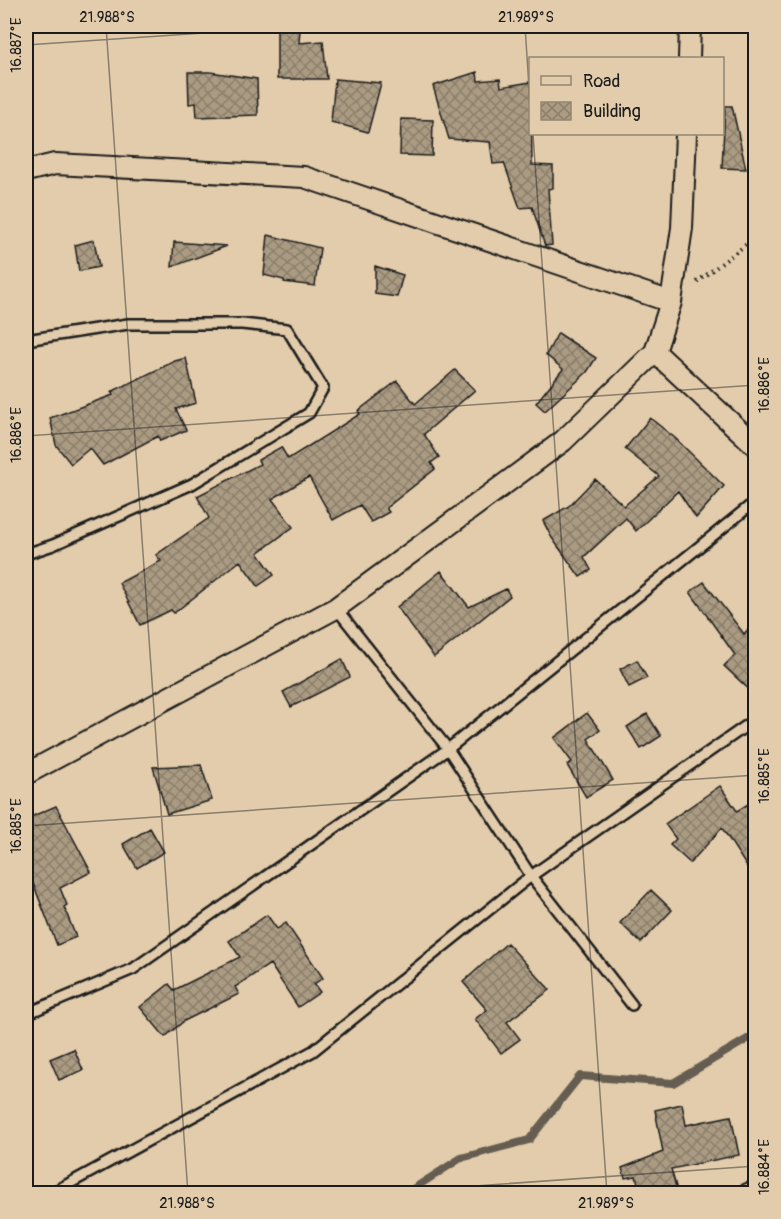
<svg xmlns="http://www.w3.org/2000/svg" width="781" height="1219" font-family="Pangolin,sans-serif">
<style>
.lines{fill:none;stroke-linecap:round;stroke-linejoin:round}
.stream{stroke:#655d51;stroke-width:8}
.building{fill:url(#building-cross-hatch);stroke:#1c1c1c;stroke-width:1.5}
.service-casing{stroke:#1c1c1c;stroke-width:14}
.minor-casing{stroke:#1c1c1c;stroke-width:24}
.path{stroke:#1c1c1c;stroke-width:4;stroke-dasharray:1.5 4.5;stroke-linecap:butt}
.service{stroke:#e2ccab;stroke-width:9}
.minor{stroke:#e2ccab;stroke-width:20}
.ticks{fill:none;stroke:#1c1c1c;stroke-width:1.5;stroke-opacity:0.45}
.neatline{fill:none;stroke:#1c1c1c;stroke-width:2}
.ticks-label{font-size:15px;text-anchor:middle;fill:#1c1c1c}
</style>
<defs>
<pattern id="building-cross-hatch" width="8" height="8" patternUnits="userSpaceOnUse" patternTransform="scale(1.5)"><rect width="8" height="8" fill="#ab9b83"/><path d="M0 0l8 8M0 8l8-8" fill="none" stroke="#8a7e6a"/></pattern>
</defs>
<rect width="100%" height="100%" fill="#e2ccab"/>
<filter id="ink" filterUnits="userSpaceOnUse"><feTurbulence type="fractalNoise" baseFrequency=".0167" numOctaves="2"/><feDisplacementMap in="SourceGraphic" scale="12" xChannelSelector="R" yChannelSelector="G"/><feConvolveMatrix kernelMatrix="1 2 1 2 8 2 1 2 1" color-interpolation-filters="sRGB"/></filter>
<g filter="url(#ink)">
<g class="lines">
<path class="stream" d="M405,1194L461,1158L529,1140L580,1076L673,1083L756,1034"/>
</g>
<path class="building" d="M277,28L300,29L299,43L323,41L327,79H277Z
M188,72H210L257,79L258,115L197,117L196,103L189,104Z
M477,72L478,81L500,79L501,87L531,82L532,165L553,166V188L548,189L552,245L545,246L532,207L520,208L504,163L493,164L490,142L449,139L433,86Z
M335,79L381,83L368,132L331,122Z
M725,106H732L746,169L722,168Z
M401,119L433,120L432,156L400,155Z
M268,235L320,248L315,286L284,282V280L264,275Z
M94,240L99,267L79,271L75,245Z
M174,242L227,246L172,267Z
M375,266L403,275L397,297L375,294Z
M558,333L596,358L587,372L545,411L536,403L563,369L546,355Z
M186,358L196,403L176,409L186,430L160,441L158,436L103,465L90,448L71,464L56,445L50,418L113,395L111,392L175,361Z
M455,370L475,390L424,434L439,457L431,463L435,469L386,508L389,512L371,522L360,505L333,520L309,477L272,499L293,527L258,553L274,575L258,586L240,561L174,613L171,610L140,625L119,583L161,561L156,555L209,518L197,496L260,464L258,460L281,447L288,459L360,414L358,411L397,381L415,404Z
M650,418L675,438L724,486L696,518L678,491L636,531L626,518L584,557L591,570L580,577L552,538L543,521L569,506L595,479L624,506L659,476L625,449Z
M441,571L469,607L506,589L510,596L434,657L397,607Z
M704,582L744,634L756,620V696L724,666L735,655L690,592Z
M342,659L350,677L291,707L283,692Z
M637,660L647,678L629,687L620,669Z
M587,713L600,730L588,739L613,780L586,797L567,765L572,762L554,738Z
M647,714L661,736L641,749L627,727Z
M201,765L212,800L167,814L153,767Z
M720,786L737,811L748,804L756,817V881L722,828L690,863L670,845L676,839L665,824Z
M56,806L91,872L60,888L67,905L64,907L76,937L57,945L26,865V819Z
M150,828L164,852L137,868L123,844Z
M651,890L672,910L641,943L620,923Z
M267,915L277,929L286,923L323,978L314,984L320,992L298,1007L270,964L235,987L239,994L184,1021L165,1037L140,1007L169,984L174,990L240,957L229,941Z
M507,943L550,990L507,1022L520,1039L501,1053L475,1019L487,1010L463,982Z
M74,1049L83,1070L59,1080L50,1059Z
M682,1104L686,1125L731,1116L739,1155L671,1169L678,1194H641L636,1176L625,1178L622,1168L663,1152L655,1110Z"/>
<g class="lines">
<g class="service-casing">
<path id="service" d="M26,340L128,324H242L287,329L323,388L309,413L192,484L53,545L26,554
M336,608L448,749L531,876L632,1005
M26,1014L133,969L448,749L756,501
M50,1194L313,1051L531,876L756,719"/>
</g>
<g class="minor-casing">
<path id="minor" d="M689,58L690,26
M26,171L55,164L304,177L671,302
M655,352L756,446
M26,774L336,608L563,441L655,352L671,302L682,228L686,134
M748,1194L756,1191"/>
</g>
<path class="path" d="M697,282L756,237"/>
<use href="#service" class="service"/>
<use href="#minor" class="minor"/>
</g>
</g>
<path class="ticks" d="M106,26L188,1194M525,26L530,103M26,45L309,26M533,134L607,1194M26,436L756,385M26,826L756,775M362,1194L756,1166"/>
<rect width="781" height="1219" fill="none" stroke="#e2ccab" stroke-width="66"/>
<rect x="529" y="57" width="195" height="78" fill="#e2ccab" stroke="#938672" stroke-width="1.5"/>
<rect x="541" y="76" width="30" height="9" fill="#e2ccab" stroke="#938672" stroke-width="1.5"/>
<text x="583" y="87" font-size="18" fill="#1c1c1c">Road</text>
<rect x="541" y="102" width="30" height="18" fill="url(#building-cross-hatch)" stroke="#938672" stroke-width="1.5"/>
<text x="583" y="117" font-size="18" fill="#1c1c1c">Building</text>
<rect x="33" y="33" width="715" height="1153" class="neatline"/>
<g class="ticks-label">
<text x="107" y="22">21.988°S</text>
<text x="526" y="22">21.989°S</text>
<text transform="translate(16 45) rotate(-90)" y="5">16.887°E</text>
<text transform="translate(764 385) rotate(-90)" y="5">16.886°E</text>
<text transform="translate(16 435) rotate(-90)" y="5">16.886°E</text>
<text transform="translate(764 776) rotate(-90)" y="5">16.885°E</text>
<text transform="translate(16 826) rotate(-90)" y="5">16.885°E</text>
<text transform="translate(764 1167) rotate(-90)" y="5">16.884°E</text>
<text x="187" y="1208">21.988°S</text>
<text x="606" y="1208">21.989°S</text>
</g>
</svg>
